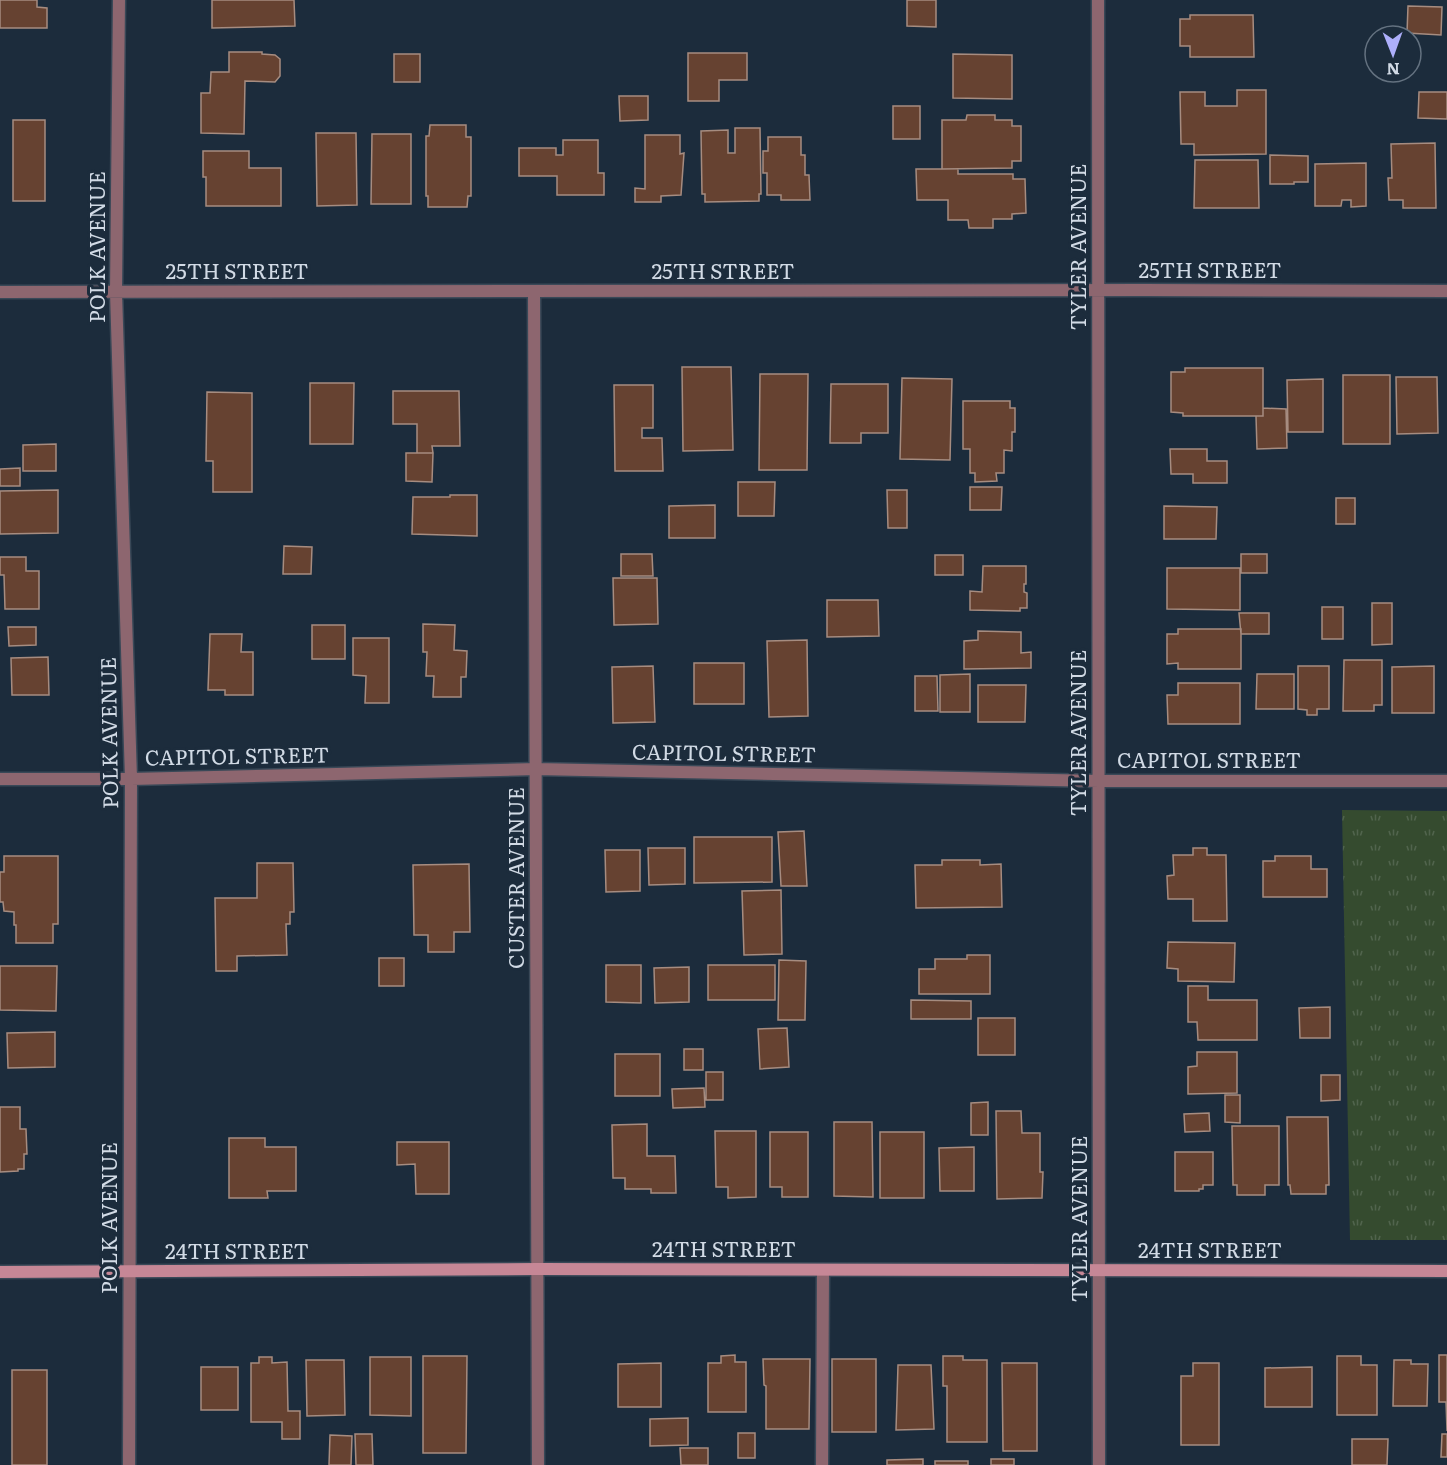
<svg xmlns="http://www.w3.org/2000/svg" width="1447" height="1465" font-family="Literata,serif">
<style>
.park{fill:url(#park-tufts)}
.building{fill:#664231;stroke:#a68c80;stroke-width:1.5}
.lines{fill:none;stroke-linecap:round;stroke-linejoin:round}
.lane-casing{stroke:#394857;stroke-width:15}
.street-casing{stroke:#394857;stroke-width:15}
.secondary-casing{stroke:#394857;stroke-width:15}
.lane{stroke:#8d666f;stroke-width:12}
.street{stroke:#8d666f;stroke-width:12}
.secondary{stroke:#c68796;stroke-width:12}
.labels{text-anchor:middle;stroke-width:6;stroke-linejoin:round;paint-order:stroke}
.street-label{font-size:21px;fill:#d1dae5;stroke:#1c2c3c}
</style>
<defs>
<pattern id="park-tufts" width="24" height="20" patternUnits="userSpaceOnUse" patternTransform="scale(1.5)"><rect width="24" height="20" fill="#354b2f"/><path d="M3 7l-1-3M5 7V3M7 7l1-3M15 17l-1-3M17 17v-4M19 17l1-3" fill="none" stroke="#51644d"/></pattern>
</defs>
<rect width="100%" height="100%" fill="#1c2c3c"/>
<path class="park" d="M1342,810L1447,811V1240H1350Z"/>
<path class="building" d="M0,0H37V7L47,8V28H0Z
M212,0H294L295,26L212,28Z
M907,0H936V27L907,26Z
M1408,6L1442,7L1441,35L1407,33Z
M1190,15H1253L1254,57H1190V46H1180V19H1190Z
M229,52H262V54L275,55L280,59V76L275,82L245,81L244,134L201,133V93H210L211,72H229Z
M688,53H747V80H719V101H688Z
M394,54H420V82H394Z
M953,54L1012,55V99L953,98Z
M1237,90H1266V154L1194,155V144H1181L1180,92H1205V106H1237Z
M1419,92H1447V119L1418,118Z
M619,96H648V120L620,121Z
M893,106H920V139H893Z
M967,115H995V120H1012V126H1021V161H1012V168L942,169V120H966Z
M13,120H45V201H13Z
M430,125H466V137H471V196H468L467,207H428V196H426V136H429Z
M735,128H760L761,194H759V201L705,202V194H702L701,131L728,130V153H735Z
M316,133H356L357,205L317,206Z
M372,134H411V204H371Z
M645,135H680V154L684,153L681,195L661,196V202H635V188L645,189Z
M768,137H801V155H805V175H809L810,200H781V195H767V173H763V151H768Z
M563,140H598V173H604V195H557V176H519V148H556V155H563Z
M1435,143L1436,208H1403V200H1389L1388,178H1392L1391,144Z
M203,151H249V168H281V206H206V177H203Z
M1270,155L1308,156V182H1294V184H1270Z
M1195,160H1258L1259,208H1194Z
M1366,163V206L1351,207V200H1342L1341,206H1315V164Z
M916,169H958V174H1013V179H1025L1026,213L1012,214V219H993V228H969L968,220H948V200H917Z
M682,367H731L733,450L683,451Z
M1185,368H1263V416H1183V413L1171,412V372H1185Z
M760,374H808L807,470H759Z
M1343,375H1390V444H1343Z
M1396,377H1437L1438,433L1397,434Z
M902,378L952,379L950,460L900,459Z
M1323,379V432H1288L1287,380Z
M310,383H354L353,444H310Z
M831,384H888V433H861V443H830Z
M614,385H653V428H642V438H662L663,471H615Z
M393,391H459L460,446H432L433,453H417V424H393Z
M207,392L252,393V492H213V461H206Z
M963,401H1010V408H1015V432H1012V451L1004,450V473H996L997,481L975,482V473H970V449H963Z
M1263,408L1286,409L1287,448L1257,449L1256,416H1263Z
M56,444V471H23V445Z
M1170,449H1207V461H1227V483H1193V474H1171Z
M406,453H433L432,482L406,481Z
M20,468V486H0V469Z
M738,482H775L774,516H738Z
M970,487H1002L1001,510H970Z
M58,490V533L0,534V491Z
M887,490H907V528H888Z
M450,495H477V536L412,534L413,497H450Z
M1336,498H1355V524H1336Z
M715,505V538H669V506Z
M1164,506L1217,507L1216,539H1164Z
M284,546L312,547L311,574H283Z
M621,554H652L653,576H621Z
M1241,554H1267V573H1241Z
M935,555H963V575H935Z
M0,557H26V571H39V609H5L4,575H0Z
M983,566H1026V584H1024V592L1027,593V608H1020V611L970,610V591L982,592Z
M1167,568H1240V610L1167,609Z
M613,578H657L658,624L614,625Z
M827,600H878L879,636L827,637Z
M1372,603H1392V644L1372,645Z
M1322,607H1343V639H1322Z
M1239,613H1269V634H1241Z
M423,624L455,625L454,650L467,651L466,677H461V697H433L434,676H426L427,652H423Z
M312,625H345V659H312Z
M8,627H36V645L9,646Z
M1178,629H1241V669H1178V663L1167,664V634H1178Z
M978,631L1021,632V653L1031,652V668L964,669V641L978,640Z
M210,634H242L241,652H253V695H225V690H208Z
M353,638H389V703H365L366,676L353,675Z
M807,640L808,716L769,717L767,641Z
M48,657L49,695H12L11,658Z
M1344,660H1382V705H1374V711H1343Z
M694,663H744V704H694Z
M653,666L655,722L613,723L612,667Z
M1298,666H1329V709H1317V715H1307V710L1298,709Z
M1434,666V713H1392V667Z
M970,674V712H940V675Z
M1257,674H1294V709H1256Z
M915,676H937L938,711H915Z
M1178,683H1240V724H1168L1167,695H1178Z
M978,685H1026L1025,722H978Z
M804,831L807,886H781L778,832Z
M694,837H772V882L694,883Z
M648,848H685V884L649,885Z
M1193,848H1207V855H1226L1227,921H1193V899H1168L1167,876L1174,875L1173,855H1193Z
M605,850H640V891L606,892Z
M4,856H58V924H53V943H16V925H14V912L4,911L3,902H0V872H4Z
M1275,856H1311V869H1327V897H1263V861H1275Z
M942,860H980V865L1001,864L1002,907L916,908L915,865H942Z
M257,863H293L294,912H290V924H286L287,955L237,956V971H216L215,898H257Z
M469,864L470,932H454V952H428V935H414L413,865Z
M781,890L782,954L744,955L742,891Z
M1168,942L1235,943L1234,982L1178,981V969L1167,968Z
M967,955H990V994H919V969H935V959H967Z
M379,958H404V986H379Z
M779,960L806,961L805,1020H778Z
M606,965H641V1003L606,1002Z
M708,965H775V1000H708Z
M0,966H57L56,1011L0,1010Z
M689,967V1002L655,1003L654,968Z
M1188,986H1208V1000H1257V1040H1198L1197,1022H1188Z
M911,1000L971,1001V1019H911Z
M1330,1007V1038H1300L1299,1008Z
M978,1018H1015V1055H978Z
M787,1028L789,1067L760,1069L758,1029Z
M55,1032V1067L8,1068L7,1033Z
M684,1049H703V1070H684Z
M1197,1052H1237V1093L1188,1094V1067L1197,1066Z
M615,1054H660V1096H615Z
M706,1072H723V1100H706Z
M1321,1075H1340V1100L1321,1101Z
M704,1088L705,1107L673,1108L672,1089Z
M1225,1095H1240V1123L1225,1122Z
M988,1102V1135H971V1103Z
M0,1107H20V1129H26L27,1154H24V1169H18V1171L0,1172Z
M996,1111H1021L1022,1133H1040V1172H1043L1042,1198L997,1199Z
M1209,1113L1210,1131L1185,1132L1184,1114Z
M1287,1117H1328L1329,1185H1326V1194H1291L1290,1185H1288Z
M834,1122H872L873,1197L834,1196Z
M647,1124V1156H675L676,1193H651V1189H625V1178H613L612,1125Z
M1232,1126H1279V1185H1265V1195H1237V1185H1233Z
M715,1131H756V1197L728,1198V1187H716Z
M770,1132H808V1197H782V1187H770Z
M880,1132H924V1198H880Z
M229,1138H265V1147H296V1191H267L268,1198H229Z
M397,1142H449V1194H416L415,1164L397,1165Z
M974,1147V1191H940L939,1148Z
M1175,1152H1213V1185H1203V1189H1199V1191H1175Z
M735,1355V1362H746V1412H708V1363H721V1356Z
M1439,1355H1447V1431L1446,1402H1439Z
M423,1356H467L466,1453H423Z
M943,1356H963V1360H987V1442H947V1386H943Z
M1337,1356H1361V1365H1377V1415H1337Z
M259,1357H272V1363L287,1362L288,1411H300V1439H282V1422H251V1363H259Z
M370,1357H411V1416L370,1415Z
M763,1359H810L809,1429H766V1386L764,1385Z
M832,1359H876V1432H832Z
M306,1360H344L345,1415L307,1416Z
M1394,1360H1411V1364H1428L1427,1406H1393Z
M661,1363V1407H618V1364Z
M1002,1363H1037V1451H1003Z
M1193,1363H1219V1445H1181V1376H1193Z
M898,1365H931L934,1429L896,1430Z
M201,1367H238V1410H201Z
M1312,1367V1407H1265V1368Z
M12,1370H47V1465H12Z
M688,1418V1445L650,1446V1419Z
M738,1433H755V1458H738Z
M355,1434H372L373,1465H356Z
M1442,1434H1447V1457H1441Z
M330,1435L352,1436L351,1465H329Z
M1352,1439H1388L1387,1465H1352Z
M680,1448H708V1465H681Z
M923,1459V1465H887V1460Z
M991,1459H1014V1465H991Z
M935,1461H968V1465H935Z"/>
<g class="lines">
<g class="lane-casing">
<path id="lane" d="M822,1465L823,1270"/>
</g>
<g class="street-casing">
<path id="street" d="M119,0L116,292L131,779L129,1465
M1098,0L1099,1465
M534,291L538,1465
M0,292L1143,290L1447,291
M0,779H131L536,769L1099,781H1447"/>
</g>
<g class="secondary-casing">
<path id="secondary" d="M0,1272L537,1269L1447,1271"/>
</g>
<use href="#lane" class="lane"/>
<use href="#street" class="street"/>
<use href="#secondary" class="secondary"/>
</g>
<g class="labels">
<g class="street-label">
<text transform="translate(98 247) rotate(-90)" y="7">POLK AVENUE</text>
<text transform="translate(1079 247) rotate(-90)" y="7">TYLER AVENUE</text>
<text x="1210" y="278">25TH STREET</text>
<text x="237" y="279">25TH STREET</text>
<text x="723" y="279">25TH STREET</text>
<text transform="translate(110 733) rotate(-91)" y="7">POLK AVENUE</text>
<text transform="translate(1079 733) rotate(-90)" y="7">TYLER AVENUE</text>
<text transform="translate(724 754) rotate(1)" y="7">CAPITOL STREET</text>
<text transform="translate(237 757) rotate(-1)" y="7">CAPITOL STREET</text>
<text x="1209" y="768">CAPITOL STREET</text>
<text transform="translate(517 878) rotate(-90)" y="7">CUSTER AVENUE</text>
<text transform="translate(110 1218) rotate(-90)" y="7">POLK AVENUE</text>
<text transform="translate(1080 1219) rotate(-90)" y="7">TYLER AVENUE</text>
<text x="724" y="1257">24TH STREET</text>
<text x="1210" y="1258">24TH STREET</text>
<text x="237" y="1259">24TH STREET</text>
</g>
</g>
<g transform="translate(1393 54) rotate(179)"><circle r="28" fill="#1c2c3c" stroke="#647280" stroke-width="1.5"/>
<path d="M0-4.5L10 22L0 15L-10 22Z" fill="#adaffb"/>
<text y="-9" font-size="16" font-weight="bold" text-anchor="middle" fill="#d1dae5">N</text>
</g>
</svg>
